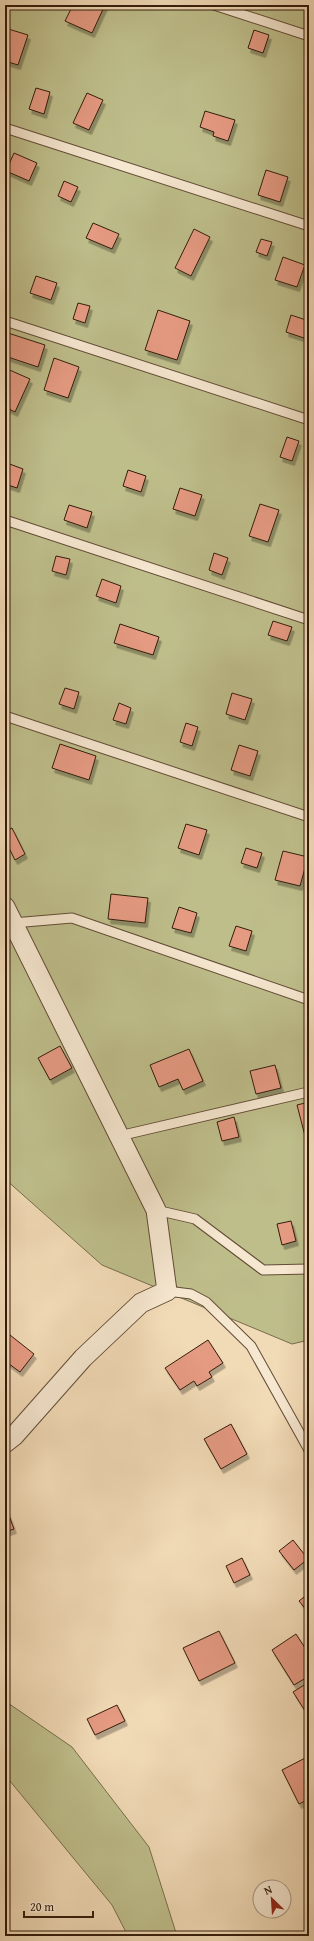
<svg xmlns="http://www.w3.org/2000/svg" width="314" height="1941" font-family="'Gentium Book Plus',serif">
<style>
.green{fill:#bebe8b;stroke:#786d4b}
.building{fill:#e59a82;stroke:#331c0b;filter:url(#shadow)}
.lines{fill:none;stroke-linecap:round;stroke-linejoin:round}
.lane-casing{stroke:#624c36;stroke-width:11}
.street-casing{stroke:#624c36;stroke-width:21}
.lane{stroke:#f6e7d0;stroke-width:9}
.street{stroke:#f6e7d0;stroke-width:19}
</style>
<defs>
<filter id="shadow"><feDropShadow dx="2.5" dy="4.5" stdDeviation="0" flood-color="#0004"/></filter>
</defs>
<rect width="100%" height="100%" fill="#f1dab6"/>
<filter id="stains"><feTurbulence type="fractalNoise" baseFrequency=".005" numOctaves="4"/><feColorMatrix values="0 0 0 0 .2 0 0 0 0 .09 0 0 0 0 .02 0 0 0 .5 -.17"/></filter>
<radialGradient id="worn" r=".72"><stop offset=".6" stop-color="#630" stop-opacity="0"/><stop offset="1" stop-color="#630" stop-opacity=".3"/></radialGradient>
<path class="green" d="M5,5H309V1340L292,1344L102,1265L5,1179Z
M5,1701L72,1747L149,1847L177,1936H128L112,1905L5,1775Z"/>
<path class="building" d="M73,5H105L92,33L65,21Z
M5,28L28,35L18,65L5,61Z
M254,30L269,35L263,53L248,48Z
M36,88L50,92L44,114L29,109Z
M87,93L103,100L89,130L73,123Z
M205,111L235,120L228,141L213,136L214,132L200,127Z
M14,153L37,163L29,181L6,171Z
M266,170L288,177L280,202L258,195Z
M64,181L78,187L71,202L58,196Z
M93,223L119,234L112,249L86,238Z
M194,229L210,237L191,276L175,268Z
M261,239L272,242L267,256L256,252Z
M283,257L305,265L297,287L275,280Z
M36,276L57,283L51,300L30,293Z
M78,303L90,306L85,323L73,319Z
M158,310L190,321L177,360L145,350Z
M291,315L309,321L304,338L286,332Z
M8,333L45,345L38,367L5,356V343Z
M54,358L79,367L68,398L44,390Z
M5,368L30,379L15,412L5,407Z
M287,437L299,441L292,461L280,457Z
M7,463L23,469L17,488L5,484V470Z
M128,470L146,476L141,492L123,486Z
M180,488L202,495L195,516L173,509Z
M260,504L279,510L268,542L249,536Z
M69,505L92,512L87,528L64,520Z
M214,553L228,558L222,575L209,570Z
M56,556L70,559L66,575L52,571Z
M102,579L121,586L116,603L96,596Z
M273,621L292,627L287,641L268,635Z
M120,624L159,637L153,655L114,643Z
M65,688L79,692L74,709L59,704Z
M232,693L252,699L245,720L226,714Z
M119,703L131,708L126,724L113,720Z
M186,723L198,727L192,746L180,742Z
M60,744L96,756L89,780L52,768Z
M239,745L258,751L250,776L231,770Z
M186,824L207,830L199,855L178,848Z
M12,828L25,854L15,860L5,840V832Z
M246,848L262,853L257,868L241,863Z
M283,851L308,857L300,886L275,880Z
M111,894L148,898L145,923L108,919Z
M179,907L197,913L191,933L172,928Z
M236,926L252,931L246,951L229,946Z
M60,1046L72,1068L50,1080L38,1058Z
M189,1049L203,1081L183,1090L178,1079L159,1087L150,1065Z
M275,1065L281,1088L256,1094L250,1071Z
M309,1102V1134L305,1136L297,1105Z
M234,1117L239,1137L222,1141L217,1122Z
M291,1221L296,1241L282,1245L277,1224Z
M10,1335L34,1354L20,1372L5,1361V1342Z
M208,1340L223,1363L209,1372L212,1377L197,1386L194,1381L180,1390L165,1368Z
M231,1424L247,1454L221,1469L204,1439Z
M5,1505L14,1529L5,1532Z
M293,1540L308,1559L294,1570L279,1551Z
M242,1558L250,1575L234,1583L226,1566Z
M309,1593V1612H308L299,1601Z
M219,1631L235,1663L199,1681L183,1648Z
M296,1634L309,1654V1676L294,1685L272,1650Z
M309,1682V1717L293,1692Z
M117,1705L125,1721L95,1735L87,1719Z
M309,1756V1799L299,1804L282,1770Z"/>
<g class="lines">
<g class="lane-casing">
<path id="lane" d="M214,5L309,36
M5,128L309,226
M5,321L309,420
M5,520L309,620
M5,716L309,817
M13,923L72,918L309,1000
M119,1136L304,1093
M156,1210L195,1219L263,1270L309,1269
M167,1291L191,1294L206,1302L251,1346L309,1450"/>
</g>
<g class="street-casing">
<path id="street" d="M5,907L156,1210L167,1291L141,1303L83,1358L14,1436L5,1443"/>
</g>
<use href="#lane" class="lane"/>
<use href="#street" class="street"/>
</g>
<rect width="314" height="1941" fill="none" stroke="#f1dab6" stroke-width="20"/>
<rect x="6" y="6" width="302" height="1929" fill="none" stroke="#331c0b" stroke-width="2"/>
<rect x="10" y="10" width="294" height="1921" fill="none" stroke="#331c0b"/>
<g transform="translate(272 1899) rotate(335)"><circle r="19" fill="#f6e7d0" stroke="#a89681"/>
<path d="M0-3L7 15L0 10L-7 15Z" fill="#8f2418"/>
<text y="-6" font-size="11" font-weight="bold" text-anchor="middle" fill="#331c0b">N</text>
</g>
<path d="M24 1911v6h69v-6" fill="none" stroke="#331c0b" stroke-width="2"/>
<text x="30" y="1911" font-size="12" fill="#331c0b" stroke="#f6e7d0" stroke-width="3" paint-order="stroke">20 m</text>
<rect width="100%" height="100%" filter="url(#stains)"/>
<rect width="100%" height="100%" fill="url(#worn)"/>
</svg>
